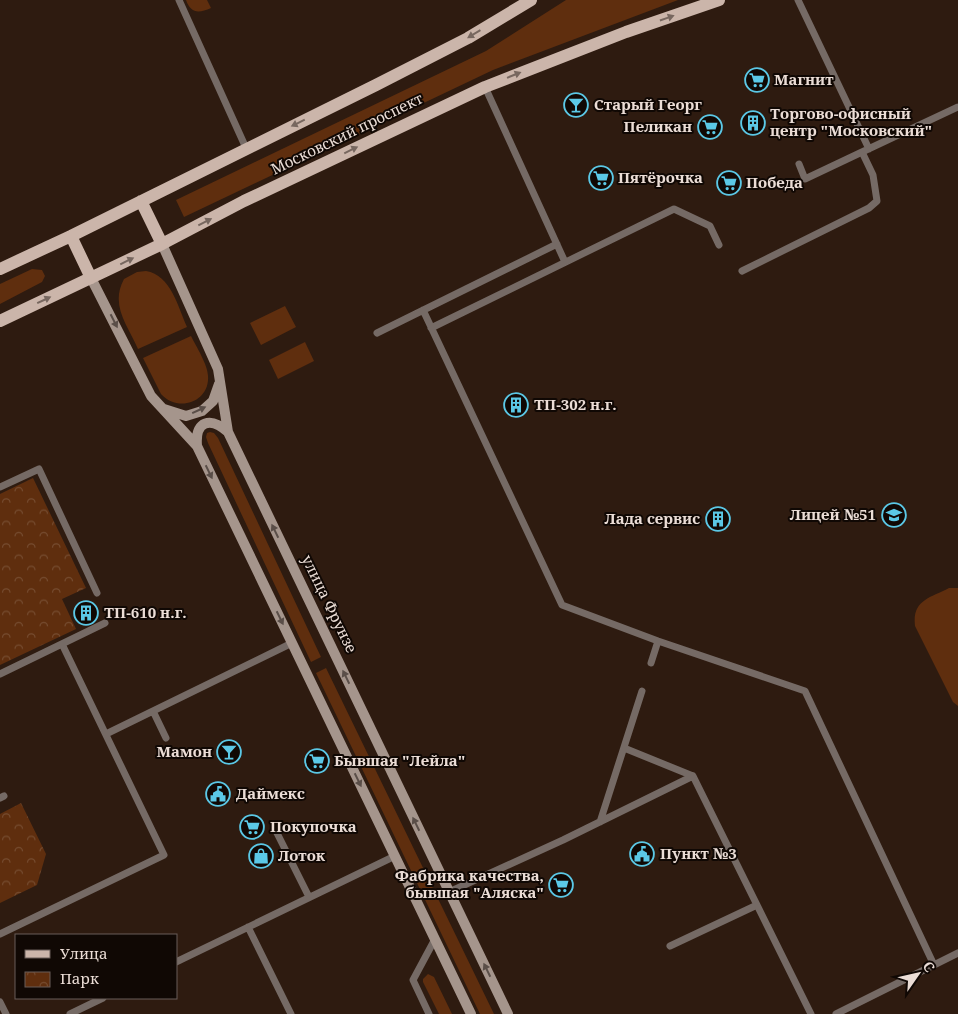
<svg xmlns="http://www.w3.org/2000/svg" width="958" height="1014" font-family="'Noto Serif',serif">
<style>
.grass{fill:#5f2e0e}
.park{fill:url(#park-crowns)}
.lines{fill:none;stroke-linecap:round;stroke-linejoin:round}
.lane{stroke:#756a65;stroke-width:7}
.secondary{stroke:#a5958c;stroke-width:10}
.primary{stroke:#cbb5aa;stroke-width:12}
.oneway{fill:#77675f}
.oneway2{fill:#5a4e48}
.labels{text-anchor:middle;stroke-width:4;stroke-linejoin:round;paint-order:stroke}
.poi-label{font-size:15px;font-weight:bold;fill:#ebddd6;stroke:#100804;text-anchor:start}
.street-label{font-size:15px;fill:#ebddd6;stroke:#100804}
</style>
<defs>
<pattern id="park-crowns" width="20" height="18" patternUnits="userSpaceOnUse" patternTransform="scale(1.25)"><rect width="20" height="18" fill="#5f2e0e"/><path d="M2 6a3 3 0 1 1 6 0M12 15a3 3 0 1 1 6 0" fill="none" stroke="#764c30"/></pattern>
</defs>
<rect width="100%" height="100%" fill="#2e1b10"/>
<path class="grass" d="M186,0H207L211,8C199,13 191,14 186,0Z
M566,0H678L493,70L184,217L176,200L486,51Z
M32,269L42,270L45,276L42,282L0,304V284Z
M146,271C171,275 178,307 187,327L138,349C127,324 110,305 124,279L137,272Z
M285,306L296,327L261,345L250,323Z
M191,336C196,346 208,365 208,376C210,402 178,413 161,394L143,358Z
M305,342L314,361L278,379L269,360Z
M210,432L214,433L218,438L321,657L311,662L208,443L206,437L207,433Z
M949,588H958V706L953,702L915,626C912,600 930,598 949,588Z
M326,668L494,1014H480L316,673Z
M428,974L434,977L452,1014H439L423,982V979Z"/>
<path class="park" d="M33,478L86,588L62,599L76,629L0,665V494Z
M21,803L46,854L37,885L0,903V814Z"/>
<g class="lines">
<path class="lane" d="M179,0L246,148
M798,0L869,149
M485,87L565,262
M799,164L805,179L862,152
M742,271L869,208L877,201L873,175L862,152L958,107
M423,310L562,605L658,641L805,691L934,965
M431,328L674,209L710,226L719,245
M377,333L557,244
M0,487L39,469L97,593
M651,663L658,641
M0,674L105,623
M153,711L166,738
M106,734L292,643
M624,748L693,776L811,1014
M0,798L4,796
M600,822L642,691
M277,833L309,897
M449,892L563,840L693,776
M248,927L291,1014
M0,934L164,855L62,644
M670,946L757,905
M176,962L395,856
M0,1002L6,1014
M70,1014L103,998
M429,1014L413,980L435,939
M836,1014L958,953"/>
<path class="secondary" d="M162,244L218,369L228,432L508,1014
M91,278L151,396L197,446L471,1014
M164,409L186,416L202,411L213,401L219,384
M197,446C195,421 210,416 228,432"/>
<path class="primary" d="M141,201L162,244
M71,236L91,278
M0,269L71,236L376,85L468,38L531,0
M0,321L162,244L244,201L485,87L626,32L719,0"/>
</g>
<defs><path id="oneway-solid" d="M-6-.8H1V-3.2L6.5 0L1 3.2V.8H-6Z" transform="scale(1.25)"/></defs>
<g class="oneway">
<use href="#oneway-solid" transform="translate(667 18) rotate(-19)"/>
<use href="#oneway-solid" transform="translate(474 34) rotate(149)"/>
<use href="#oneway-solid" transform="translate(514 75) rotate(-22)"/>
<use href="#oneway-solid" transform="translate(298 123) rotate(154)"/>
<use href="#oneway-solid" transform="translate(351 150) rotate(-26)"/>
<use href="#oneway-solid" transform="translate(205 222) rotate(-27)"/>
<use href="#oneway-solid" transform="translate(127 261) rotate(-26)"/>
<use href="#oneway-solid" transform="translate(44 300) rotate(-25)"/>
</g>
<g class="oneway2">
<use href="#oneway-solid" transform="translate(114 321) rotate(63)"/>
<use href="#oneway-solid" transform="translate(199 410) rotate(-25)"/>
<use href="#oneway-solid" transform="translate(209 472) rotate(64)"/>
<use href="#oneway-solid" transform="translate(275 531) rotate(-116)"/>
<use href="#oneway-solid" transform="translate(280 618) rotate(64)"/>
<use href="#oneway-solid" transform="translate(346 677) rotate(-116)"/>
<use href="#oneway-solid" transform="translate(358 780) rotate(64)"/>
<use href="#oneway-solid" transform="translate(416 824) rotate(-116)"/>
<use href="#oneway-solid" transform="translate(487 970) rotate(-116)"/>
</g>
<defs>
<g id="supermarket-ring" transform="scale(1.25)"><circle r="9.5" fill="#100804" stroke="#5bc8e6" stroke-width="1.5"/><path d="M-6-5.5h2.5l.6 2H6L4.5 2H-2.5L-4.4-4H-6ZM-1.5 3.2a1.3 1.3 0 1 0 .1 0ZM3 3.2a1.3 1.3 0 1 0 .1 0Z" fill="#5bc8e6"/></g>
<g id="bar-ring" transform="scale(1.25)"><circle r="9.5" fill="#100804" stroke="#5bc8e6" stroke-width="1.5"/><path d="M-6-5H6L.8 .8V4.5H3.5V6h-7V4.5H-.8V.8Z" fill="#5bc8e6"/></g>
<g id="building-ring" transform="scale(1.25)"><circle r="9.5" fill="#100804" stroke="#5bc8e6" stroke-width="1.5"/><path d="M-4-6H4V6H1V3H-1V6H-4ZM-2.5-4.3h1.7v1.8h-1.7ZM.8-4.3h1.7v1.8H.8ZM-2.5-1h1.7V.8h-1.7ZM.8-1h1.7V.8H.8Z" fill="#5bc8e6"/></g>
<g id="school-ring" transform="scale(1.25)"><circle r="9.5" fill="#100804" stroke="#5bc8e6" stroke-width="1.5"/><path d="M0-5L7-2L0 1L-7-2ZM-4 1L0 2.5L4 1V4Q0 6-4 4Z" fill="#5bc8e6"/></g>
<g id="civic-ring" transform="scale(1.25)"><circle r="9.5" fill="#100804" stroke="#5bc8e6" stroke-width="1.5"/><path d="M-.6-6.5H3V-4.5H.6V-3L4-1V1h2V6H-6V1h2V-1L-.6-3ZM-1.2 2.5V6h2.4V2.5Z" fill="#5bc8e6"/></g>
<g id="shop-ring" transform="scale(1.25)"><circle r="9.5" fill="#100804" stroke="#5bc8e6" stroke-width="1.5"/><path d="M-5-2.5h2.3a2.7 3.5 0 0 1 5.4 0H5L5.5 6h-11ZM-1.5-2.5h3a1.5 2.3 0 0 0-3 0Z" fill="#5bc8e6"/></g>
</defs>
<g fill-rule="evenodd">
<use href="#supermarket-ring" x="757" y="80"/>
<use href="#bar-ring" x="576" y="105"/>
<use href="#building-ring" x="753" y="123"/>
<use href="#supermarket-ring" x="710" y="127"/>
<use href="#supermarket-ring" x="601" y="178"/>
<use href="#supermarket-ring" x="729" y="183"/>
<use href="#building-ring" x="516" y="405"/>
<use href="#school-ring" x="894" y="515"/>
<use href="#building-ring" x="718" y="519"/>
<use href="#building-ring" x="86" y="613"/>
<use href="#bar-ring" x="229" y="752"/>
<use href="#supermarket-ring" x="317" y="761"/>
<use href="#civic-ring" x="218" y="794"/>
<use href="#supermarket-ring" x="252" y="827"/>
<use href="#civic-ring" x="642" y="854"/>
<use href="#shop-ring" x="261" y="856"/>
<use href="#supermarket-ring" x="561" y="885"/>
</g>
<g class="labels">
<g class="poi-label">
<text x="774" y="85">Магнит</text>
<text x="594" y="110">Старый Георг</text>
<text x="770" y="119">Торгово-офисный<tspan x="770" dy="17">центр "Московский"</tspan></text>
<text x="692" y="132" text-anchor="end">Пеликан</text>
<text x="618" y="183">Пятёрочка</text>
<text x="746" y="188">Победа</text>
<text x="534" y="410">ТП-302 н.г.</text>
<text x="876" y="520" text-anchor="end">Лицей №51</text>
<text x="700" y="524" text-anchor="end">Лада сервис</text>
<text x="104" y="618">ТП-610 н.г.</text>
<text x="212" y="757" text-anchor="end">Мамон</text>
<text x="334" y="766">Бывшая "Лейла"</text>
<text x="236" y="799">Даймекс</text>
<text x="270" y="832">Покупочка</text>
<text x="660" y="859">Пункт №3</text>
<text x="278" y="861">Лоток</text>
<text x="544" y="881" text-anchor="end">Фабрика качества,<tspan x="544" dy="17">бывшая "Аляска"</tspan></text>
</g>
<g class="street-label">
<text transform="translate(347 134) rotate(-26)" y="5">Московский проспект</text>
<text transform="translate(329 604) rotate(64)" y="5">улица Фрунзе</text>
</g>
</g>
<rect x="15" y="934" width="162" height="65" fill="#100804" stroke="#685d58"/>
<rect x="25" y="950" width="25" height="8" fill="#cbb5aa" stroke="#685d58"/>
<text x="60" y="959" font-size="15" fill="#ebddd6">Улица</text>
<rect x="25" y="972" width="25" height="15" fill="url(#park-crowns)" stroke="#685d58"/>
<text x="60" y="984" font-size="15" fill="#ebddd6">Парк</text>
<g transform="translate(918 974) rotate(56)" stroke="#100804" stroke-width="4" paint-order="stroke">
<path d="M0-4L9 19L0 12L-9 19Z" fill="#ebddd6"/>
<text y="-8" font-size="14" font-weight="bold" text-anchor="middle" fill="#ebddd6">С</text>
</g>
</svg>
